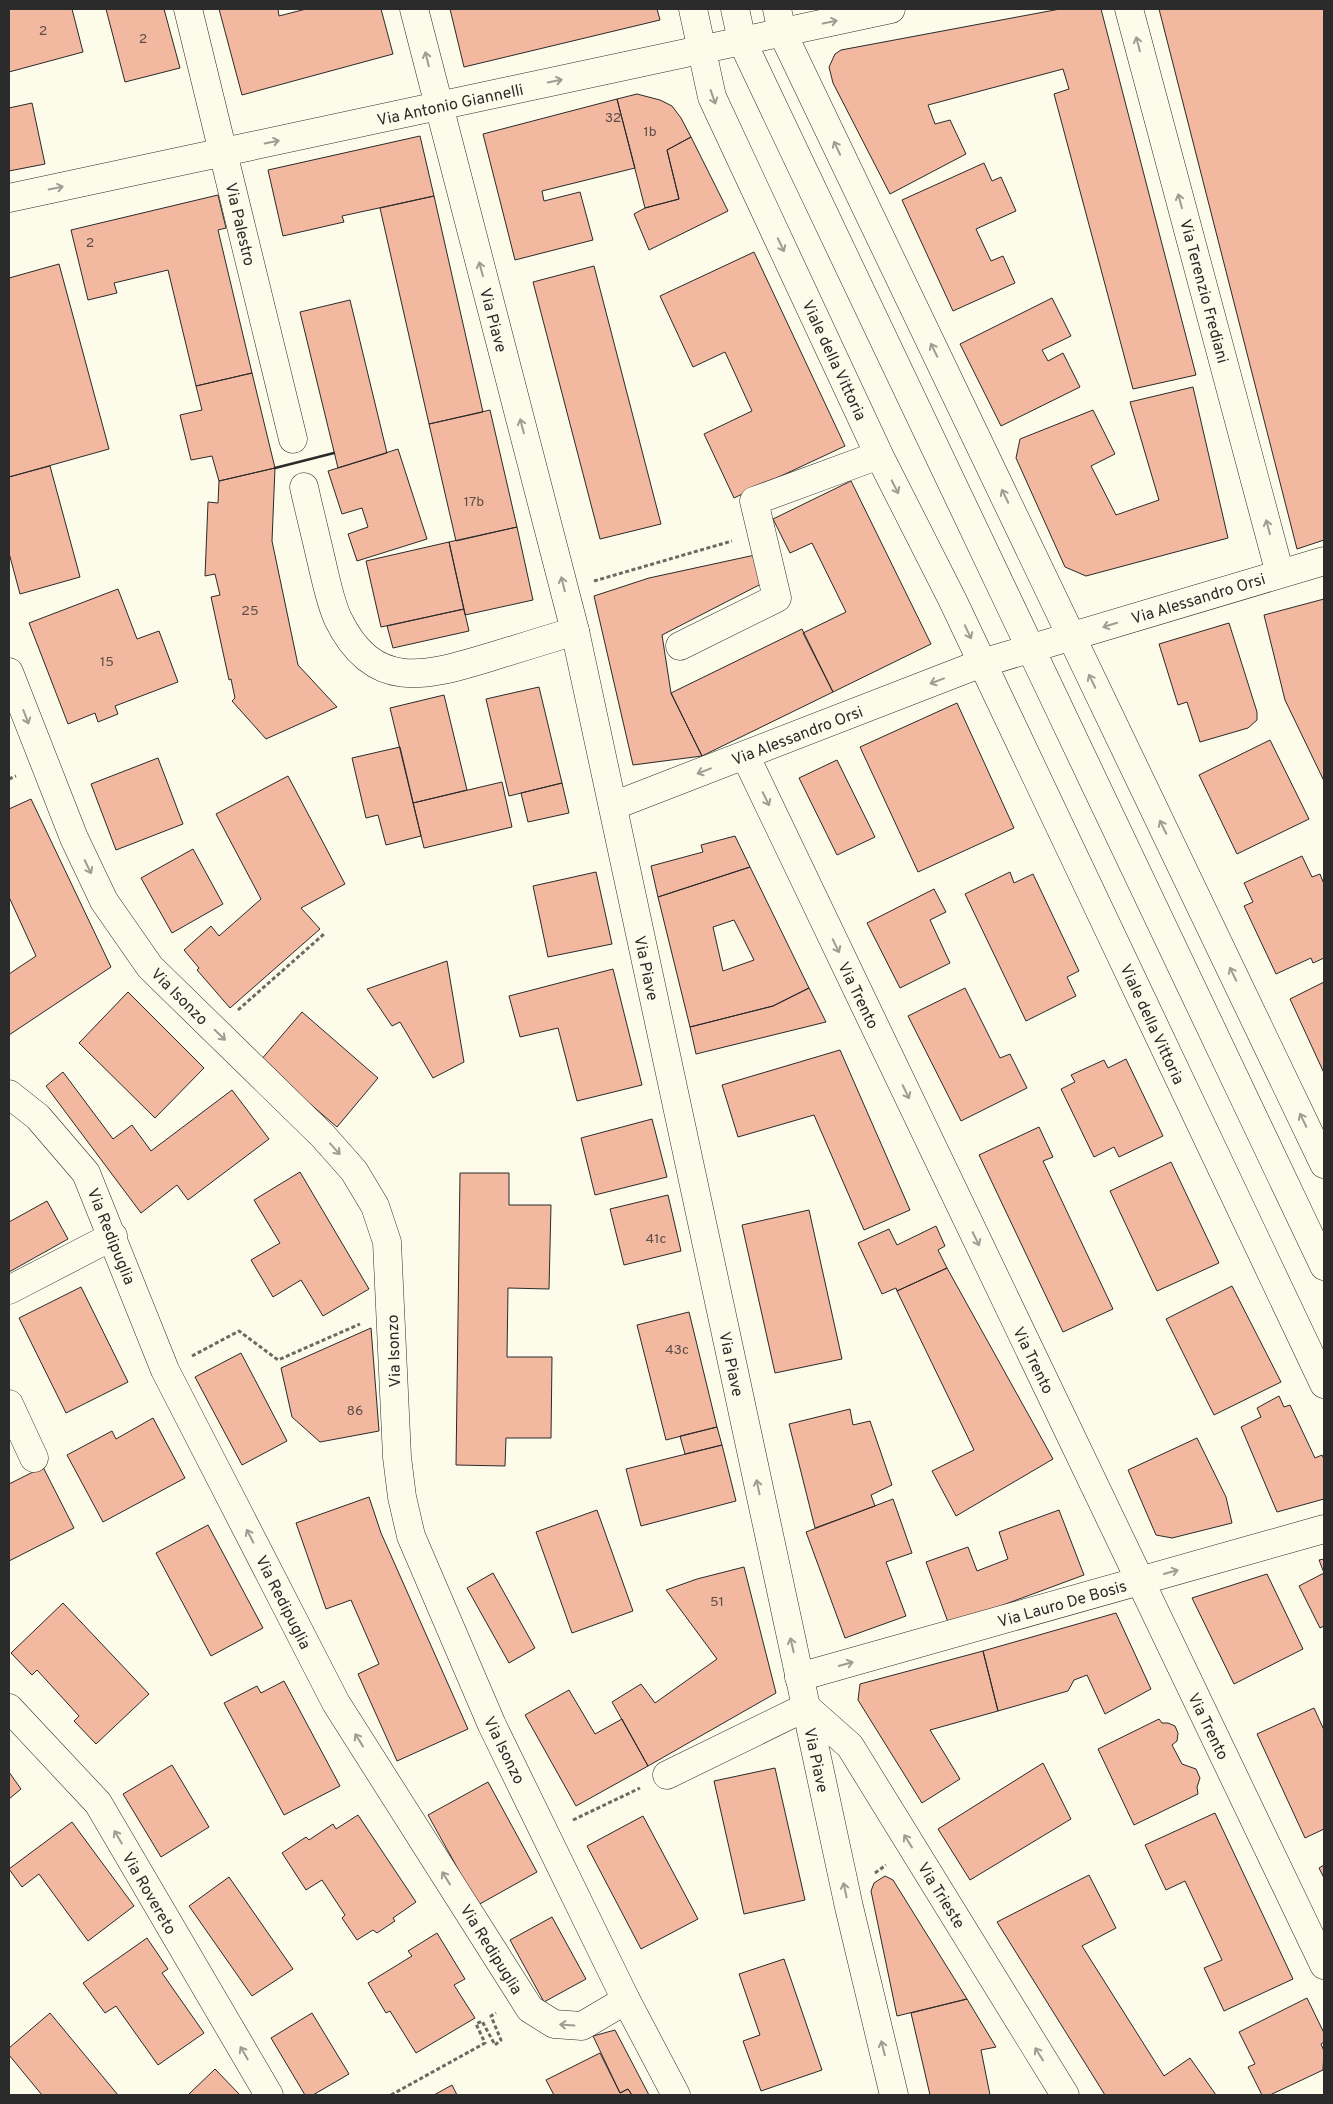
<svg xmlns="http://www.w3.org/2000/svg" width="1333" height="2104" font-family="Overpass,sans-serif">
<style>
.building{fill:#f2b8a0;stroke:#2b2b2b;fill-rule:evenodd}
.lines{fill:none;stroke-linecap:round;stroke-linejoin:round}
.minor-casing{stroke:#2b2b2b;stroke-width:29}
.major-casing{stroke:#2b2b2b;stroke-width:29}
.path{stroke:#6a6964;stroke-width:3;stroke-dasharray:4 2.5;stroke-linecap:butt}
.minor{stroke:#fdfbea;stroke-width:28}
.major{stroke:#fdfbea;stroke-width:28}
.wall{stroke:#2b2b2b;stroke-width:2.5}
.oneway{stroke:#9e9d94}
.labels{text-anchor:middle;stroke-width:4;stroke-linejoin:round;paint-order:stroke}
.number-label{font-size:14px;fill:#5d4e48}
.street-label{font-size:16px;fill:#2b2b2b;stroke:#fdfbea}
</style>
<rect width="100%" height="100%" fill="#fdfbea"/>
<path class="building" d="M9,9H72L83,52L9,72Z
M106,9H164L180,68L125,82Z
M219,9H278L279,16L306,9H381L393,54L242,95Z
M450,9H657L660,20L464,67Z
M1060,9H1101L1196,375L1133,389L1054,94L1069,89L1063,69L928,105L935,124L950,120L966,154L890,194L833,83L829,67L835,54L841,50Z
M1159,9H1324V540L1297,549Z
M637,94L660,100L672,106L681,118L691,137L667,150L679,199L645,208L617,99Z
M617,99L635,168L542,191L544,201L580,192L593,240L515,260L483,134Z
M32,103L45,164L9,171V108Z
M420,136L434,196L342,216L344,222L283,236L268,170Z
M691,137L728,211L649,250L634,214L645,208L679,199L667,150Z
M984,163L992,181L1001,177L1016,211L976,229L991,261L1003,256L1015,283L953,311L902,200Z
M218,195L226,228L218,230L252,373L196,386L168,270L114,283L117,293L88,300L71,230Z
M434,196L483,412L429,424L380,208Z
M754,252L845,446L734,498L704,434L752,411L725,352L693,367L660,296Z
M59,264L109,449L9,477V278Z
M594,266L661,524L600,539L533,282Z
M1052,298L1071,336L1042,350L1048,361L1063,353L1080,387L1001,426L960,344Z
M350,300L387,453L338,468L300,312Z
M252,373L275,468L219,481L212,456L191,460L180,415L202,410L196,386Z
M1193,387L1228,538L1086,576L1065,567L1016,458L1020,439L1093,410L1115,454L1091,466L1116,515L1159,500L1130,402Z
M490,410L517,527L456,541L429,424Z
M398,449L427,539L357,561L348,534L368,527L362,508L342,514L328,471Z
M50,466L80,577L20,594L9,553V477Z
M275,468L272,541L298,665L337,707L266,739L232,701L235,698L231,679L229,680L211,597L220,595L215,574L205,576L208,502L218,503L219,481Z
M851,481L931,644L833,692L803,633L846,612L812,543L790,553L773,519Z
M517,527L533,600L465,615L449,542Z
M449,542L464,609L381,627L366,561Z
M755,555L761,584L662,635L671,693L702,756L633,765L594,596L649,578Z
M118,589L137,639L159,631L178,682L115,706L118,714L98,722L95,713L68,724L29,623Z
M1324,599V781L1285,700L1264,615Z
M464,609L469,631L393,648L387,626Z
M1229,623L1257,712V720L1248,728L1200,742L1187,702L1178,705L1159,644Z
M802,629L833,692L702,756L671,693Z
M539,687L562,783L509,796L486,699Z
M444,695L467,790L413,803L390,708Z
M957,703L1014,828L918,872L860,747Z
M1270,740L1309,819L1237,854L1199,775Z
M400,747L421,836L386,845L378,815L366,818L352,758Z
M158,758L183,824L116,850L91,784Z
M837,760L875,837L837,855L799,778Z
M288,776L345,884L301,908L320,929L230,1008L197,970L199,968L184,950L211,926L219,936L261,899L216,814Z
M502,782L512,827L424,848L413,803Z
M562,783L569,813L528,822L521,793Z
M31,799L111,967L9,1035V974L36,956L9,897V809Z
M735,836L750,867L658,897L651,866L703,852L701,845Z
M193,849L223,904L172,933L141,878Z
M1302,856L1312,877L1320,874L1324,884V958L1313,963L1311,958L1276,974L1244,906L1253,902L1244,883Z
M750,867L809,988L773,1006L690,1027L658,897ZM734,920L754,960L723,971L713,927Z
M596,872L612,944L548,957L533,886Z
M1010,872L1014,883L1033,874L1079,971L1067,977L1076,996L1026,1021L965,894Z
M934,889L946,912L930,920L950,963L900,988L867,923Z
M447,961L464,1062L433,1078L400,1022L392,1026L367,989Z
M613,969L642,1085L577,1101L558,1028L520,1037L509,996Z
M1324,982V1073L1290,999Z
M809,988L826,1022L696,1054L690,1027L773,1006Z
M965,988L1000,1058L1010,1054L1027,1088L961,1121L908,1016Z
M128,992L204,1068L155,1118L79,1043Z
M302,1012L378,1078L337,1127L260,1061Z
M840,1050L910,1210L864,1230L814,1115L738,1137L722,1085Z
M1126,1059L1163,1136L1119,1157L1114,1147L1094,1157L1061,1089L1075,1082L1071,1075L1104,1060L1108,1068Z
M63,1072L113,1139L132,1125L151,1151L232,1090L269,1139L188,1200L177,1185L141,1213L46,1086Z
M652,1119L667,1177L595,1195L581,1138Z
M1039,1127L1053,1157L1043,1161L1113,1309L1063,1332L979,1155Z
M1171,1162L1219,1263L1157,1291L1110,1191Z
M300,1172L369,1289L323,1316L301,1280L273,1297L251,1260L280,1243L254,1200Z
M460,1173H509V1205H551L549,1289L508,1288L507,1357H552L551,1438H506L505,1466L456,1465Z
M668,1195L681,1251L624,1265L610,1209Z
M47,1201L68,1239L9,1272V1222Z
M809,1210L842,1359L775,1373L742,1225Z
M936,1226L945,1246L938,1250L947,1268L897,1291L896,1288L882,1294L858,1243L889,1229L897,1245Z
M947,1268L1053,1459L956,1516L932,1471L974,1450L897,1291Z
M1232,1286L1281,1382L1214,1415L1166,1319Z
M81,1287L128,1382L66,1413L19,1318Z
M689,1312L717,1427L666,1440L637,1325Z
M371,1328L379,1431L320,1442L292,1417L281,1368Z
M241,1353L287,1441L242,1465L195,1377Z
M1279,1396L1284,1407L1290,1405L1315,1458L1322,1455L1324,1459V1499L1277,1512L1241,1427L1261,1417L1257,1408Z
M850,1409L853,1425L870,1421L892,1485L871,1495L875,1506L815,1528L789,1424Z
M153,1418L185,1478L103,1522L67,1455L112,1431L116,1439Z
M717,1427L722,1445L685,1454L680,1436Z
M1197,1438L1226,1497L1232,1523L1172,1538L1156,1535L1128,1470Z
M722,1445L736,1501L641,1526L626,1469Z
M43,1467L74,1528L9,1561V1484Z
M369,1497L381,1533L468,1729L397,1761L358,1674L379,1664L351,1600L326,1609L296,1523Z
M893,1499L912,1553L886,1562L906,1616L845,1638L806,1532Z
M597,1510L633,1611L572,1633L536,1532Z
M1059,1510L1084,1575L949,1625L926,1562L968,1547L977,1571L1008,1559L999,1532Z
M208,1525L263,1628L211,1656L156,1553Z
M1324,1559V1626L1320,1628L1299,1586L1324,1573L1319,1560Z
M744,1567L776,1693L648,1766L612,1702L641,1684L655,1703L717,1659L666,1590L697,1579Z
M493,1573L535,1648L509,1663L467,1588Z
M1267,1574L1303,1649L1234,1684L1192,1598Z
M63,1603L149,1694L96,1744L74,1721L79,1716L37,1670L32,1675L11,1653Z
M1116,1613L1151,1689L1105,1714L1087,1675L1074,1680L1068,1691L998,1711L983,1651Z
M983,1651L998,1711L930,1730L960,1779L922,1803L858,1700L860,1684Z
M284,1681L340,1786L284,1815L224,1703L257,1686L261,1693Z
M569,1690L595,1734L622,1719L648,1766L576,1806L525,1715Z
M1314,1708L1324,1730V1829L1305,1838L1257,1734Z
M1159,1719L1162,1723H1168L1175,1726L1178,1733L1177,1741L1172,1745L1182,1764L1196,1769L1200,1778L1197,1787L1198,1794L1134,1825L1098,1749Z
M1043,1763L1071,1819L970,1880L938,1829Z
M172,1765L209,1827L161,1857L123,1794Z
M775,1768L805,1900L744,1914L714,1781Z
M9,1772L21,1789L9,1799Z
M488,1782L537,1872L478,1905L428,1815Z
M1215,1813L1293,1979L1224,2011L1204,1968L1222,1960L1185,1881L1166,1890L1145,1845Z
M358,1815L416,1902L393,1918L395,1921L377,1933L373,1930L357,1940L342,1918L345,1915L322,1880L306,1890L282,1853L306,1837L309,1840L333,1824L336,1829Z
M643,1816L698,1919L641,1949L587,1846Z
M72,1822L134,1906L88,1941L39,1874L22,1887L9,1869Z
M1324,1865V1878L1319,1868Z
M1089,1875L1116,1928L1082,1946L1164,2076L1190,2058L1216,2095H1105L997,1922Z
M885,1876L893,1880L967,1999L897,2016L871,1891L874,1883Z
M229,1877L293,1969L252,1996L189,1906Z
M552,1917L586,1979L544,2002L510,1940Z
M437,1933L465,1979L454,1985L475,2018L416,2053L390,2011L386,2013L368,1983L412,1956L408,1951Z
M147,1938L168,1969L162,1973L204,2033L158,2065L116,2006L105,2013L83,1983Z
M784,1959L822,2070L761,2091L743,2041L760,2035L739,1974Z
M1307,1998L1324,2033V2042L1321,2044L1324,2051L1323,2070L1270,2095H1262L1248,2067L1255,2064L1239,2032Z
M967,1999L996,2047L981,2050L990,2095H930L911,2013Z
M50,2013L118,2095H42L9,2055V2048Z
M312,2013L349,2074L313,2095H305L271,2038Z
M615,2030L649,2095H632L628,2089L620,2093L593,2036Z
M600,2053L620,2093L628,2089L632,2095H554L546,2080Z
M215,2069L240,2095H188Z
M452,2085L457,2095H434Z"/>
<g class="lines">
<g class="minor-casing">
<path id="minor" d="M188,9L293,439
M693,9L712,97L879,455L953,601L1324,1384
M735,9L742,41L769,98L1324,1266
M777,9L782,32L1324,1164
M1129,9L1280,574
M9,198L891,9
M304,487C310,514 317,541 323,568C327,585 331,604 338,619C373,691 424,677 487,658C516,649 546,640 575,631
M680,646L777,598L754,501L879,455
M745,755L1324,1965
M613,806L982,663L1324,561
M9,1094L38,1117L86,1173L165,1370L336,1703L530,2009L554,2024L582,2026L626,2000
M9,1290L113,1236
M9,1404L34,1458
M799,1677L1324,1529
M9,1708L98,1803L269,2095
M667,1775L806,1707L850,1746L1065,2095"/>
</g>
<g class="major-casing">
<path id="major" d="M414,9L575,631L849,1907L894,2095
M9,672L74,838L104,901L150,967L323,1136L354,1171L375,1206L387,1242L397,1457L402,1497L411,1536L492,1725L626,2000L676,2095"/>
</g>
<path class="path" d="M594,581L732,541
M9,779L16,776
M238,1010L324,934
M192,1356L239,1331L278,1360L360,1324
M573,1820L640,1788
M875,1873L886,1865
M391,2095L485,2043L476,2024L482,2021L495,2045L501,2040L491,2016L496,2013"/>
<use href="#minor" class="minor"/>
<use href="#major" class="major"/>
<path class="wall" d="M275,468L334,453"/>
</g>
<defs><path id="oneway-shaft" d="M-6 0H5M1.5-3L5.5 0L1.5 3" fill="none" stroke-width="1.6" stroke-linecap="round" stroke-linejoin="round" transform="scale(1.25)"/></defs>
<g class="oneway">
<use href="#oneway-shaft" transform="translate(830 22) rotate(-12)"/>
<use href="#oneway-shaft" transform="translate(1138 44) rotate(-105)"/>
<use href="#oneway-shaft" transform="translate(427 59) rotate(-104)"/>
<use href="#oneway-shaft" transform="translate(555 81) rotate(-12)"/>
<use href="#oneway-shaft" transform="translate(713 97) rotate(71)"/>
<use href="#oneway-shaft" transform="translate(272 142) rotate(-12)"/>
<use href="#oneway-shaft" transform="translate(837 148) rotate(-115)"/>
<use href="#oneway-shaft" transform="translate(56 188) rotate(-12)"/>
<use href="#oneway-shaft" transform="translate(1180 201) rotate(-105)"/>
<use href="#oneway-shaft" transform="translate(781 245) rotate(65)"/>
<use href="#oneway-shaft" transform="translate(481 269) rotate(-105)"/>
<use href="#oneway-shaft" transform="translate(934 350) rotate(-116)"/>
<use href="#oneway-shaft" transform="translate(522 426) rotate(-105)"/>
<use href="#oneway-shaft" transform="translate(895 487) rotate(63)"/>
<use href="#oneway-shaft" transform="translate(1005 496) rotate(-116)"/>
<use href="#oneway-shaft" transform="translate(1268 527) rotate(-105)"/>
<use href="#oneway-shaft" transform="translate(563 584) rotate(-104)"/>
<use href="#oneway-shaft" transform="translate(1110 625) rotate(163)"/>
<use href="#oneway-shaft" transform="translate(968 632) rotate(65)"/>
<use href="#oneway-shaft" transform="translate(937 681) rotate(159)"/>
<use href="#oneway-shaft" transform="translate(1092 681) rotate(-116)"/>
<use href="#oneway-shaft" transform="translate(26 717) rotate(69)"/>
<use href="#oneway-shaft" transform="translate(704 771) rotate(159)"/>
<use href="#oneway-shaft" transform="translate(766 799) rotate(64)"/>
<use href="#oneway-shaft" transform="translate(1163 827) rotate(-116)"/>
<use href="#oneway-shaft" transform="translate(88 867) rotate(64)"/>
<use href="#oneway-shaft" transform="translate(836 946) rotate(64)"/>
<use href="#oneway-shaft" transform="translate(1233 974) rotate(-116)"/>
<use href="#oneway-shaft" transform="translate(220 1035) rotate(44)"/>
<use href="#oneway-shaft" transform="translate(906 1092) rotate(64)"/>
<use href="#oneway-shaft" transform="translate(1303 1120) rotate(-116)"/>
<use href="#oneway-shaft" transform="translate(335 1149) rotate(48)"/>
<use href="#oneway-shaft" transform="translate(976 1239) rotate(64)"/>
<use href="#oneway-shaft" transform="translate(758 1487) rotate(-102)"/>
<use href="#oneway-shaft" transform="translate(250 1536) rotate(-117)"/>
<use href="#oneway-shaft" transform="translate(1171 1572) rotate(-16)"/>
<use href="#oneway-shaft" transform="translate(792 1645) rotate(-103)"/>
<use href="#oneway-shaft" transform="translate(846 1664) rotate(-16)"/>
<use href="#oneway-shaft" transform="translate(359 1740) rotate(-122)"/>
<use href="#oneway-shaft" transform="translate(118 1837) rotate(-120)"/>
<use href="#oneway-shaft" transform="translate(908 1841) rotate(-122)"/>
<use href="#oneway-shaft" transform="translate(446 1878) rotate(-122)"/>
<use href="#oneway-shaft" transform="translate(845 1890) rotate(-102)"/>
<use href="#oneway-shaft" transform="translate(567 2025) rotate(-176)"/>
<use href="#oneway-shaft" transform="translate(883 2048) rotate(-104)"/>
<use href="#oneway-shaft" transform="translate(244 2053) rotate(-120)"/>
<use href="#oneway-shaft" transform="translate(1039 2054) rotate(-122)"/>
</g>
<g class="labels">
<g class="number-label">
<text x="43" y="35">2</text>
<text x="143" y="43">2</text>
<text x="613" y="122">32</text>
<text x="650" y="136">1b</text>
<text x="90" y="247">2</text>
<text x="474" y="506">17b</text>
<text x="250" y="615">25</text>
<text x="107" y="666">15</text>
<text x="656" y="1243">41c</text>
<text x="677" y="1354">43c</text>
<text x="355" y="1415">86</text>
<text x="717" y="1606">51</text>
</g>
<g class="street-label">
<text transform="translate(450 104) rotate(-12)" y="6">Via Antonio Giannelli</text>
<text transform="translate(241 224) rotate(77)" y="6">Via Palestro</text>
<text transform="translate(1205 291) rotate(75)" y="6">Via Terenzio Frediani</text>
<text transform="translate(494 320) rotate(75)" y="6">Via Piave</text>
<text transform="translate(835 360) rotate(65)" y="6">Viale della Vittoria</text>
<text transform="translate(1198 598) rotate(-17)" y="6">Via Alessandro Orsi</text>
<text transform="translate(797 735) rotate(-21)" y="6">Via Alessandro Orsi</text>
<text transform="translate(647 968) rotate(78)" y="6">Via Piave</text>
<text transform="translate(859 995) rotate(64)" y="6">Via Trento</text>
<text transform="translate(180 996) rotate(45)" y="6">Via Isonzo</text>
<text transform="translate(1153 1024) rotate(65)" y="6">Viale della Vittoria</text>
<text transform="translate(112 1236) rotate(68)" y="6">Via Redipuglia</text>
<text transform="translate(393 1351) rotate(-92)" y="6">Via Isonzo</text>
<text transform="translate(1034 1360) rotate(64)" y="6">Via Trento</text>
<text transform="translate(732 1364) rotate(78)" y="6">Via Piave</text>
<text transform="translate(284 1602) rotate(63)" y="6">Via Redipuglia</text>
<text transform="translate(1062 1603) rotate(-16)" y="6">Via Lauro De Bosis</text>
<text transform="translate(1209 1726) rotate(64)" y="6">Via Trento</text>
<text transform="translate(505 1750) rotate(64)" y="6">Via Isonzo</text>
<text transform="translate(817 1760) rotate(78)" y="6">Via Piave</text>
<text transform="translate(150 1893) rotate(60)" y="6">Via Rovereto</text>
<text transform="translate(942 1895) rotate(58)" y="6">Via Trieste</text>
<text transform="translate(492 1949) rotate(58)" y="6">Via Redipuglia</text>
</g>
</g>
<rect width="1333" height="2104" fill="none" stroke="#2b2b2b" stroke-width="20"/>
</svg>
